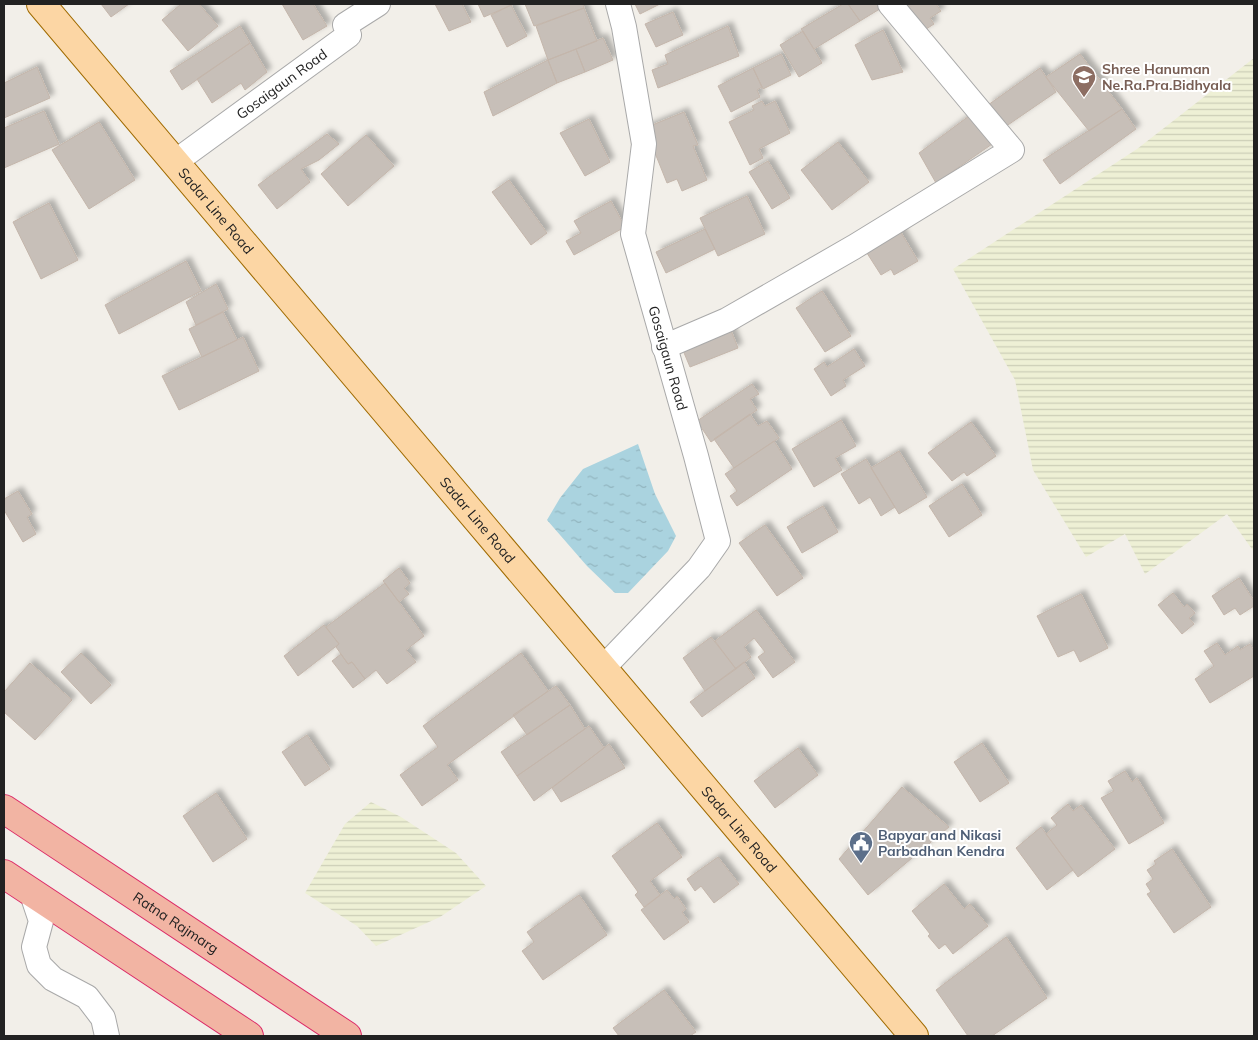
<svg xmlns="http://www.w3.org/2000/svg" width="1258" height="1040" font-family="Mulish,sans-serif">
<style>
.farmland{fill:url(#farmland-rules)}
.water{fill:url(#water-ripples)}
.building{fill:#c7bfb8;stroke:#c4b6ab;filter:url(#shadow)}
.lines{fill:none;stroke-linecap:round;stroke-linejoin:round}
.minor-casing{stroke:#a9a9a9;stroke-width:26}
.primary-casing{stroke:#a06b00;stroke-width:30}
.trunk-casing{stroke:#dc2a67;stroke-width:30}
.minor{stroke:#fff;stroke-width:24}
.primary{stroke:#fcd6a4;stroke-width:28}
.trunk{stroke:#f2b4a3;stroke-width:28}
.labels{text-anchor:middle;stroke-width:4;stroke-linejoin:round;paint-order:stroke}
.education-label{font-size:14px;font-weight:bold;fill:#785e54;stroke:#fff;text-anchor:start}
.street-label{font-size:14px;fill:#222;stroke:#fff}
.service-label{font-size:14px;font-weight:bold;fill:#4e5e75;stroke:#fff;text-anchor:start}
</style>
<defs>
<pattern id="farmland-rules" width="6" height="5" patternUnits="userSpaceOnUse" patternTransform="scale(1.25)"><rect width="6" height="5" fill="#eef0d5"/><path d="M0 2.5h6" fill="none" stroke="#ccceb7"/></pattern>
<pattern id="water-ripples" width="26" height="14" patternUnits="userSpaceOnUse" patternTransform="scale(1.25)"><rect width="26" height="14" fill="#aad3df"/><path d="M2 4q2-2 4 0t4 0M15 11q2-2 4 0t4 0" fill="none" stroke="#92b5bf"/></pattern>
<filter id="shadow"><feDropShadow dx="4.5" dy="-4.5" stdDeviation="2.5" flood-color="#0004"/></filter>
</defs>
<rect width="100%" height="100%" fill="#f2efe9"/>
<path class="farmland" d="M1254,58V552L1227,514L1145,574L1125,534L1086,557L1033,470L1015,380L953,269L1137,149Z
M371,802L401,817L456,853L486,886L440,917L376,946L357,926L305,893L345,824Z"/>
<path class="water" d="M638,444L655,494L676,536L668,551L628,593H615L587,566L547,520L560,498L583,469Z"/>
<path class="building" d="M101,4H129L111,17Z
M181,4H199L218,26L188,51L162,20Z
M282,4H313L327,26L303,40Z
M435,4H462L471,22L449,31Z
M478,4H514L484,17Z
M525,4H583L584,8L534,26Z
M635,4H660L640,14Z
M843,4H848L860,21L814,49L801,29Z
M848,4H881L883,7L860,21Z
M898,4H936L941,11L930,18L934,24L917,35Z
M511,5L527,36L507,47L491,15Z
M584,8L597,41L548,60L536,26Z
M673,12L683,35L656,47L645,24Z
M240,26L250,43L182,90L170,71Z
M728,26L739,56L658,88L652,70L668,64L665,55Z
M883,30L903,72L872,80L855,45Z
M803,31L822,63L799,77L780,45Z
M603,38L613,60L585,72L576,49Z
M250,43L267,72L245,90L241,83L212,103L197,79Z
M576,49L585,72L557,83L548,60Z
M781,54L791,75L763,89L753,68Z
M1080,54L1122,109L1089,131L1046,77Z
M548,60L557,83L493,116L484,92Z
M37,67L50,98L4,118V83Z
M753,68L762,87L757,90L760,97L731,112L718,86Z
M1040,68L1056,92L1002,129L988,105Z
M762,101L765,106L775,101L790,133L759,149L763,158L750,165L729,122L754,110L752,106Z
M1122,109L1136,129L1060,184L1043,160Z
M44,111L59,144L4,168V128Z
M684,112L698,145L693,146L707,180L682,191L677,179L667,183L645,128Z
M973,113L995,142L936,183L919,153Z
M589,119L610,162L585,176L560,133Z
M99,122L135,180L89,209L52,150Z
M327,134L339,144L319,160L301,169L310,182L277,209L258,185Z
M366,135L394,166L348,206L321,174Z
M838,142L869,182L832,210L801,170Z
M768,161L790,198L772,209L749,172Z
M509,180L547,233L531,245L492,192Z
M747,196L765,234L718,256L700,218Z
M611,201L625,227L574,255L566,241L581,233L574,221Z
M49,203L78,260L41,279L13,222Z
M705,229L715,249L666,273L656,252Z
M899,229L918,261L894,275L891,269L881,275L865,250Z
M186,261L201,291L119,334L105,305Z
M216,284L228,309L196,325L186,302Z
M822,291L851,336L825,352L796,308Z
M223,312L237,340L202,357L189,329Z
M730,328L738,348L690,367L682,348Z
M243,337L259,371L179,410L162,376Z
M854,349L865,366L843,380L846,386L831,396L814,369L824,362L827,367Z
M752,384L759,394L750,399L757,410L711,442L697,421Z
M750,414L758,426L767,421L779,438L734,468L714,439Z
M841,420L856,446L835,458L842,470L814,487L792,449Z
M971,422L996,456L967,476L964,472L952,481L928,453Z
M774,441L792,469L737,506L730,496L737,491L725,474Z
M899,451L927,497L899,514L871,468Z
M866,459L895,507L881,516L870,497L859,504L841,474Z
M962,484L982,515L949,537L929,506Z
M18,491L32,514L27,517L36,534L23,542L4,510V499Z
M823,506L838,532L802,553L787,527Z
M765,525L803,578L777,596L739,543Z
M399,568L410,583L404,588L409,594L399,602L383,581Z
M1239,578L1254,601V606L1240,615L1235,608L1224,615L1212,596Z
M385,583L424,636L406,650L416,662L387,684L376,670L365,679L352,662L348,664L336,647L339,644L326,627Z
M1173,593L1184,607L1187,604L1195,613L1189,618L1194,624L1182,634L1158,605Z
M1081,594L1108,648L1080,662L1074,650L1058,657L1037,616Z
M756,610L795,662L773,678L758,657L765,652L754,638L744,647L751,657L736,669L715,641Z
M324,625L339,644L298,676L284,656Z
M711,637L736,669L705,691L683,658Z
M1217,643L1225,655L1238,646L1240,650L1250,644L1254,651V676L1210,703L1195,679L1214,666L1204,651Z
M81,653L111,685L91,704L61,672Z
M521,653L548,691L447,765L458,780L422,806L400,775L438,747L423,726Z
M341,654L348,664L352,662L365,679L353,688L332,661Z
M744,662L755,678L702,717L690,702Z
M30,663L72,700L35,740L4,712V692Z
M556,686L570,705L527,735L513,715Z
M570,705L585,729L517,776L501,752Z
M589,726L604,748L534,801L517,776Z
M307,735L330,769L305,786L282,752Z
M982,743L1009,783L980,802L954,762Z
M609,744L625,768L561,802L552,788Z
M798,748L818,775L775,808L754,781Z
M1125,771L1132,782L1137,778L1164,823L1129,844L1101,798L1114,791L1108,781Z
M902,787L949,827L868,895L839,859Z
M216,793L247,839L213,862L183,816Z
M1068,804L1073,811L1081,805L1115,849L1078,877L1046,834L1057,825L1051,818Z
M657,823L682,857L650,881L660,895L644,907L635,895L638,892L612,856Z
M1041,827L1073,870L1047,890L1016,848Z
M1172,849L1211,907L1174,933L1147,894L1151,892L1146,884L1153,879L1147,870L1156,864L1154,861Z
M718,857L739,884L714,903L701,886L695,891L687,879Z
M944,884L964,909L970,904L988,926L953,954L945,944L939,949L928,936L930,934L912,911Z
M667,890L674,899L677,896L686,909L682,912L689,922L664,940L641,910Z
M579,895L607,935L543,980L522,951L534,942L527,932Z
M1006,937L1047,998L992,1036H968L936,990Z
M664,990L696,1032L690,1036H619L613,1028Z"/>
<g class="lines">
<g class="minor-casing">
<g id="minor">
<path id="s1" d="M175,162L349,35L345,25L378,4"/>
<path d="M664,347L727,320L854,247L1012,150L890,4"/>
<path d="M603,668L699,568L718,541L696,456L633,234L644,144L624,27L618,4"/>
<path d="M31,891L41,921L34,947L39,965L53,979L87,997L103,1018L107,1036"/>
</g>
</g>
<g class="primary-casing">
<g id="primary">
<path id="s2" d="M41,4L914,1036"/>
</g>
</g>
<g class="trunk-casing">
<g id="trunk">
<path id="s3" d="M4,809L347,1036"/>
<path d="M4,874L249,1036"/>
</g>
</g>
<use href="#minor" class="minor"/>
<use href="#primary" class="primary"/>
<use href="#trunk" class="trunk"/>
</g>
<defs>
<g id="school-pin" transform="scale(1.25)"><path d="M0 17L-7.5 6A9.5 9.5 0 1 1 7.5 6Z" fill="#8d6e63" stroke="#fff"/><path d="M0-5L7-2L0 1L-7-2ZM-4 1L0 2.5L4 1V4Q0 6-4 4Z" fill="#fff"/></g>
<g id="civic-pin" transform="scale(1.25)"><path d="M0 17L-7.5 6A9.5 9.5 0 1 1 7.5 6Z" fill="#5c6f8a" stroke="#fff"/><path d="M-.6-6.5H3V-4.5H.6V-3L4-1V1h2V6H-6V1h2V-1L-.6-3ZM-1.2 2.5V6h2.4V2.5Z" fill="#fff"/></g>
</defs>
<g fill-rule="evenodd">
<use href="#school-pin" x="1084" y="77"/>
<use href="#civic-pin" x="861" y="843"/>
</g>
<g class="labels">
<g class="education-label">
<text x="1102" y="74">Shree Hanuman<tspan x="1102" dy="16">Ne.Ra.Pra.Bidhyala</tspan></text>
</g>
<g class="street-label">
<text dy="5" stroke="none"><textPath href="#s1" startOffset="132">Gosaigaun Road</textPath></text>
<text dy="5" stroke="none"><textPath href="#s2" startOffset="271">Sadar Line Road</textPath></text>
<text transform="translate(668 358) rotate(74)" y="5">Gosaigaun Road</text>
<text dy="5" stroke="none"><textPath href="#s2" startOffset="676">Sadar Line Road</textPath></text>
<text dy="5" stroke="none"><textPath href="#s2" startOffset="1081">Sadar Line Road</textPath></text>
<text dy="5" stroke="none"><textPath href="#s3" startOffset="206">Ratna Rajmarg</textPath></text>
</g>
<g class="service-label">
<text x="878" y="840">Bapyar and Nikasi<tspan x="878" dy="16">Parbadhan Kendra</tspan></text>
</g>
</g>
<rect width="1258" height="1040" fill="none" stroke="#222222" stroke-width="10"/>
</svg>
